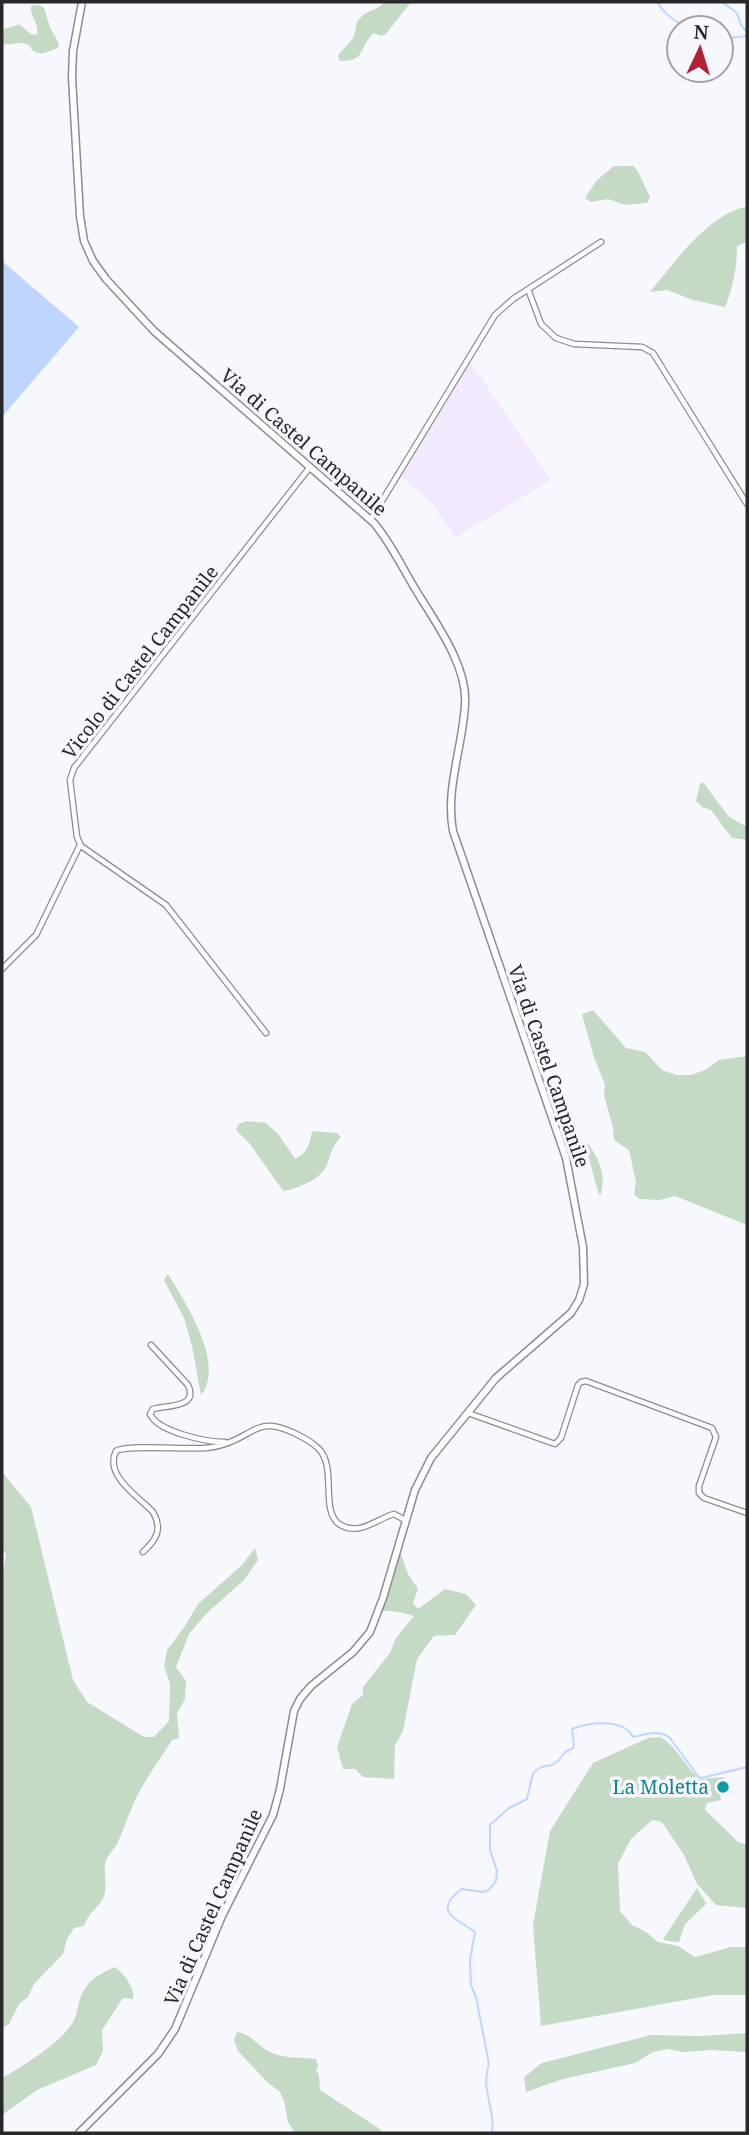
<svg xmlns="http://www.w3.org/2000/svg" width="749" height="2135" font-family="'Noto Serif',serif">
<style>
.industrial{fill:#f3e9fe}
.green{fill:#c5dac4}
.water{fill:#bed6fe}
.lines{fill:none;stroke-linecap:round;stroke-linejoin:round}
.stream{stroke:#bed6fe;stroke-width:2}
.street-casing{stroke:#8b8c94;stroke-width:7}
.secondary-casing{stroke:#8b8c94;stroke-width:9}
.street{stroke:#fff;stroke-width:4.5}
.secondary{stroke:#fff;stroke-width:6}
.culture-dot{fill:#0f9aa8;stroke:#f7f7fe;stroke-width:2.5}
.labels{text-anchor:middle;stroke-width:7;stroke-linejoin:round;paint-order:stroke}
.street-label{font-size:19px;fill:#28282b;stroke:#f7f7fe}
.culture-label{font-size:19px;fill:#0d838f;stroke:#f7f7fe;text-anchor:end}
</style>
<rect width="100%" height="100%" fill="#f7f7fe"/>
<path class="industrial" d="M469,360L551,480L455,538L433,504L399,475L402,469H406Z"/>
<path class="green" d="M385,2H411L386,34L381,36L374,33C359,45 367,62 340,61L338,56C342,49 349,45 353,38C357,31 354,23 361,17C368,10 378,10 385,2Z
M39,5L44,8L50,27L59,44L58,48C52,50 41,56 35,52C26,46 36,48 26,44C18,41 10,46 2,44V30L19,24L32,35L37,34C39,23 30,17 31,6Z
M614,166H633L637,170L650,197L647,203L625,205L608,199L591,202L585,198L597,180Z
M747,207V242L737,246C737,267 733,288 725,307L693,300L667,290L650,292C673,264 710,212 747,207Z
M703,782L728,816L747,827V840L732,838L711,810L702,807L696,801L700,784Z
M593,1010L626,1048L645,1052L662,1070L677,1075H691L705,1070L719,1060L747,1056V1225L675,1196L659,1200L639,1199L634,1194L636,1182L629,1150L614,1140L613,1127L604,1095L605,1085L594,1057L582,1014Z
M246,1121L266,1123L279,1135L295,1159C307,1153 310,1144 312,1131L337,1133L341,1137C331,1147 331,1155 326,1167C319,1180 297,1189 283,1191L250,1144L236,1130L239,1124Z
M587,1142C599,1159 606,1173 601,1194L599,1195L586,1148Z
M168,1274C185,1302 226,1364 201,1395L192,1346L184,1318L164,1280Z
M2,1472L31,1507L73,1680L87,1702L144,1737H154L169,1721L170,1684L164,1666L167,1650L185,1626L198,1604L242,1565L255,1548L258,1560L244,1580L207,1613L189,1634L176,1667L186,1681L185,1699L177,1713L179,1738L172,1740C159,1761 143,1782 133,1805C127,1818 123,1831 117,1844C114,1849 110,1853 107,1858C101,1871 110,1887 102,1900C96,1910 89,1912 84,1926L74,1928L67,1939L63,1954L34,1984L28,1997L19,2004L9,2024L2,2028V1580L6,1555L2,1547Z
M400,1551L408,1574L418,1589L413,1603L418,1609L445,1589L466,1594L476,1605L455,1635L434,1636L417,1659L403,1731L395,1745L394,1779L363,1777L355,1769H343L337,1747L352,1704L363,1695V1687L390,1653L396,1638L414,1616C404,1613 391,1609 381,1612Z
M660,1737C677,1746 685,1767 700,1779L725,1777L718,1783L721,1800L707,1803L705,1810L738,1842L747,1845V1908L716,1905L697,1884L684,1855L662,1822L652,1820L631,1839L618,1864L620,1911L632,1925L646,1932L658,1942L678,1946L695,1957L731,1947H747V1995H713L541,2026L533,1925L550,1831L593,1763L648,1738Z
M697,1888L706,1903L705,1905L685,1924L679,1942L667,1941L663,1939Z
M115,1967C124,1974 135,1987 133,1999L123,1998L102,2030L103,2051L96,2065L37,2090L2,2115V2078C23,2066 63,2042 74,2020C77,2014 78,2005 80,1999C86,1981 99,1974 115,1967Z
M237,2032C252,2034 257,2046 270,2052C284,2059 301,2057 316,2059L318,2066L316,2070L319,2075L320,2090L380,2129L382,2133H295L288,2122L284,2101L280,2092L267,2082L238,2051L234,2040Z
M747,2033V2052L711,2050L683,2052L667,2049L653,2052L635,2063L563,2079L526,2092L524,2077L542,2063L651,2035L701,2036Z"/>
<path class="water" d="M2,261L79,327L2,417Z"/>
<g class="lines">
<path class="stream" d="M657,2C666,16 678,25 695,28
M722,2L737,13L741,25L747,32
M721,36L729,38L747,36
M492,2133C496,2110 480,2089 489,2064L476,1997L471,1985L470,1960L475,1932C455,1918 432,1910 462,1889L483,1892L489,1890L496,1881L497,1871L490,1850V1825L509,1808L527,1799L533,1773L541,1767L552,1765L559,1760L565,1752L573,1748L574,1745L572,1729C589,1722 623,1718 633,1737C645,1735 656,1729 669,1737L698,1776L701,1778L747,1767"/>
<g class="street-casing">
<path id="street" d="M528,289L541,324L556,338L574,344L642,347L653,353L747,504
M371,519L495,315L513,299L601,242
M2,969L36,935L80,845
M266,1033L166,905L81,846L77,837L70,780L74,768L310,467
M151,1345L188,1385C199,1408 167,1405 153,1409L150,1414C158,1432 206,1442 225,1442
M468,1413L555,1444L561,1438L578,1385L581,1382L586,1381L712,1428L716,1437L699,1486V1493L704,1498L747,1513
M143,1552C156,1540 163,1530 153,1512C138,1496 104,1476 116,1451C127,1444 187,1450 206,1448C216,1447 227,1444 237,1439C248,1434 258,1425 271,1426C285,1427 309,1439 319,1449C337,1468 320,1510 339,1524C359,1537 376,1519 394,1514L405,1520"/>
</g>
<g class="secondary-casing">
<path id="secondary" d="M79,2133L158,2054L175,2029L222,1916L273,1815L280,1789L294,1711L300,1699L311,1686L353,1652L370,1632L383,1598L415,1490L431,1458L496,1378L571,1313L579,1300L584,1284L583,1247L566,1158L453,831C445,789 463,746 465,704C468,665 433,619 414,587C401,565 390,542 374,523L154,331L106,279L93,261L84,241L80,216L72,77L73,51L82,2"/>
</g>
<use href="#street" class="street"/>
<use href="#secondary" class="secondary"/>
</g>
<circle class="culture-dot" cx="723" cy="1787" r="7"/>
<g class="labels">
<g class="street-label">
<text transform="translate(304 442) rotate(41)" y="7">Via di Castel Campanile</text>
<text transform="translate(140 662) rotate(-52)" y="7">Vicolo di Castel Campanile</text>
<text transform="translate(549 1066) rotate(71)" y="7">Via di Castel Campanile</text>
<text transform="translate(213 1907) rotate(-66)" y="7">Via di Castel Campanile</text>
</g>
<g class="culture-label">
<text x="709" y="1794">La Moletta</text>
</g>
</g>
<rect width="749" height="2135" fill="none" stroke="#28282b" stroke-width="7"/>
<g transform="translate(700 49) rotate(4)"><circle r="33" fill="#f7f7fe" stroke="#a4a4aa" stroke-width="2"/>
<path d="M0-5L12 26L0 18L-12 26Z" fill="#b32034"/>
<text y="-10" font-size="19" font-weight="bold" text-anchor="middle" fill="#28282b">N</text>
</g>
</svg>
